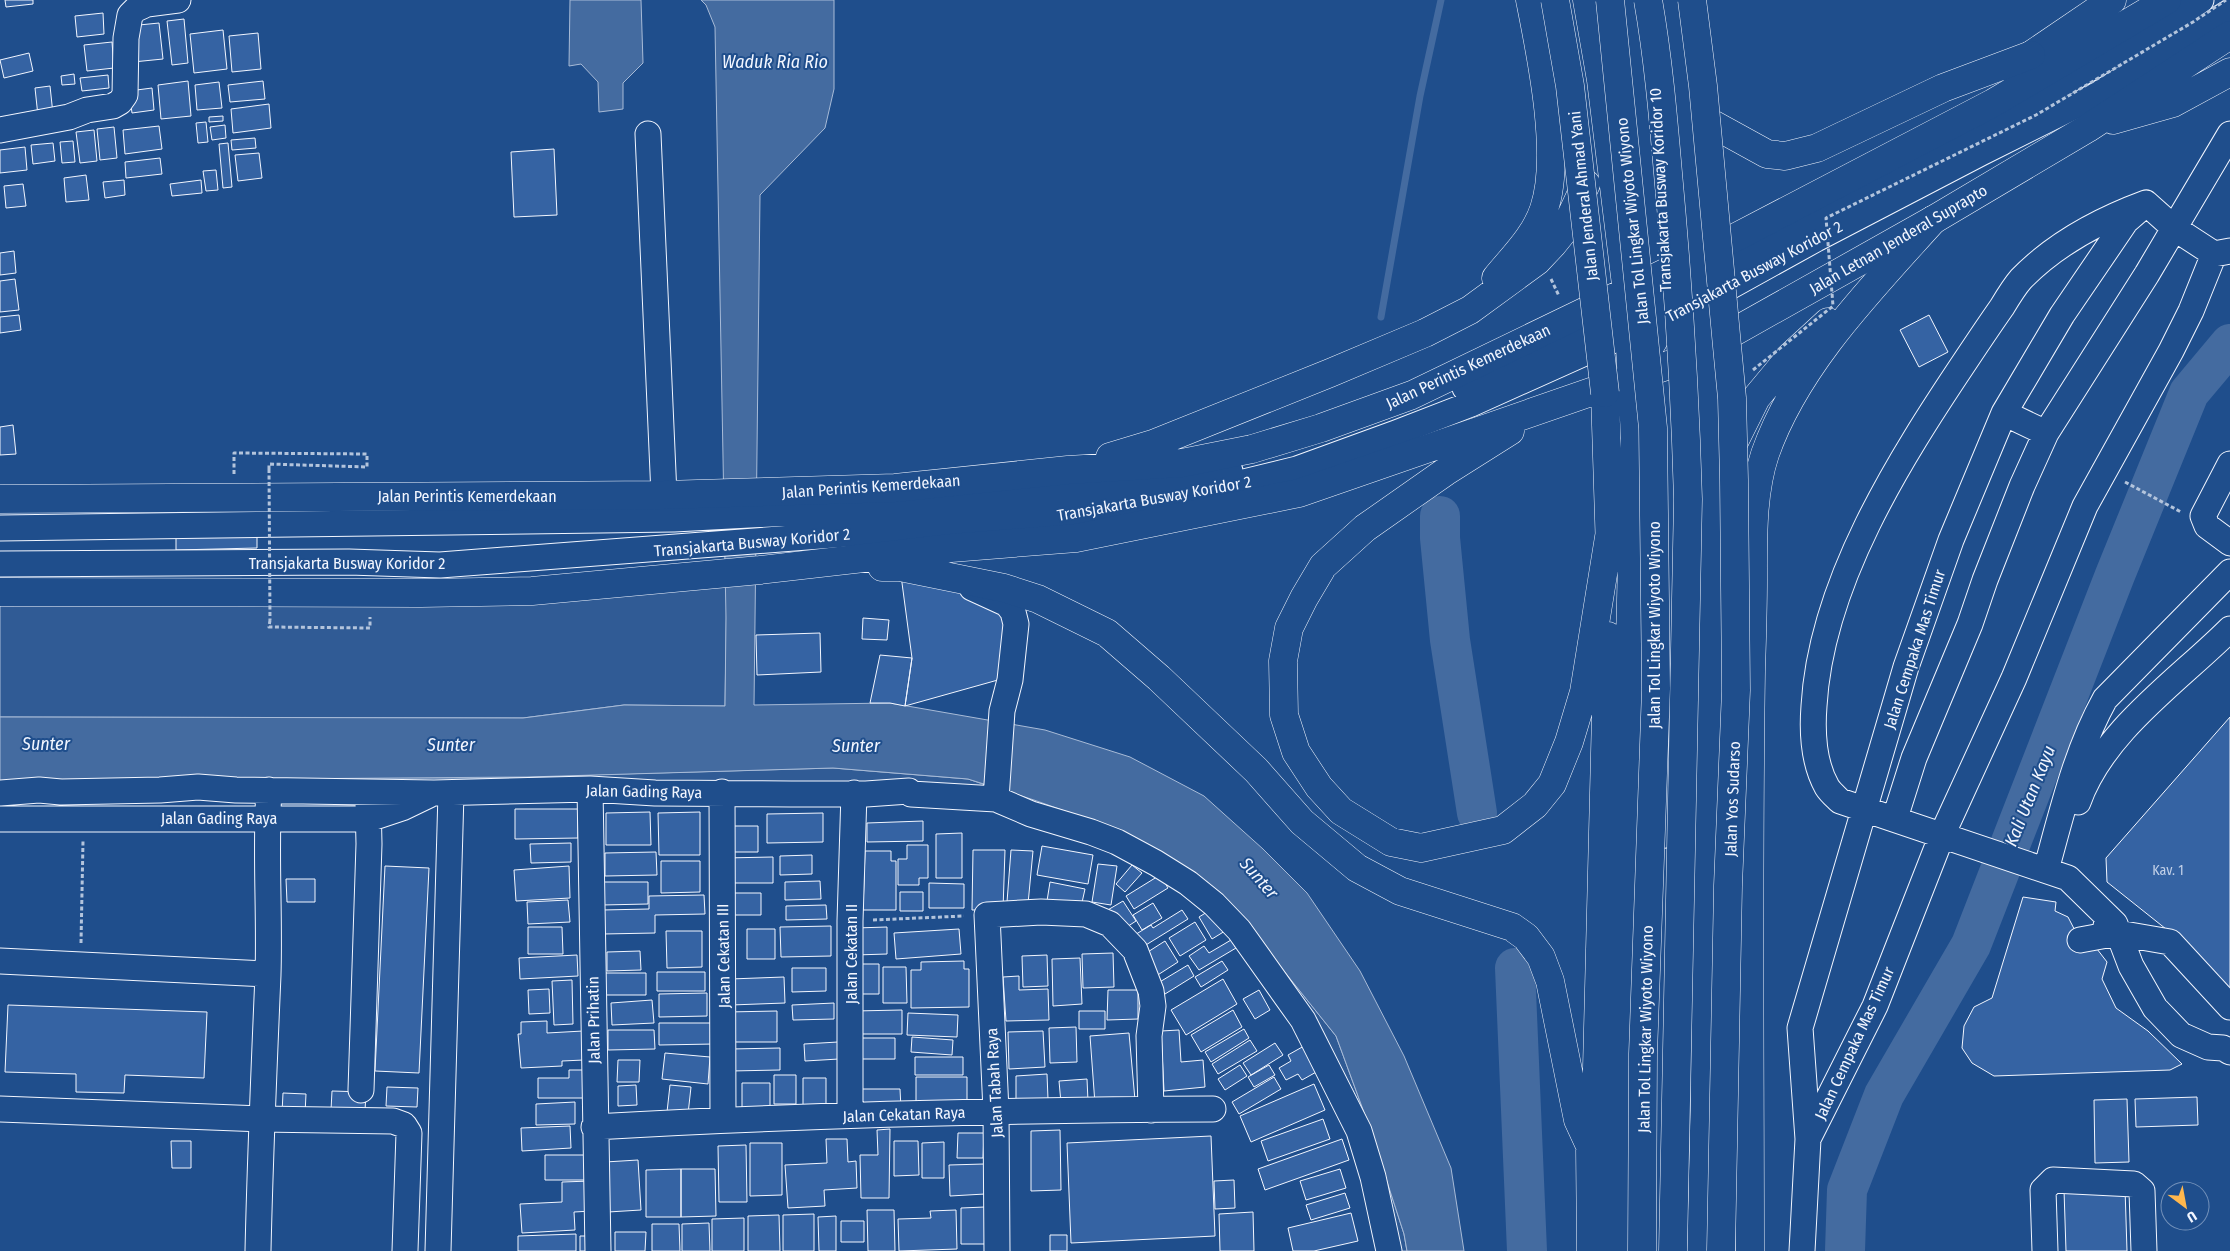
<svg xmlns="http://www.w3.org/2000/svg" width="2230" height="1251" font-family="'Fira Sans Condensed',sans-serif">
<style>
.built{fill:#305b95;stroke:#a8bbd7}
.water{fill:#446ba0;stroke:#a8bbd7}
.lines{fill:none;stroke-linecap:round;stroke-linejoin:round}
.stream{stroke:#446ba0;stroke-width:7}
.river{stroke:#446ba0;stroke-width:40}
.building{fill:#3563a3;stroke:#f2f6ff}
.minor-casing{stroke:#f2f6ff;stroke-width:27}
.major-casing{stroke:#f2f6ff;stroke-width:29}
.highway-casing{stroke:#f2f6ff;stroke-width:29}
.path{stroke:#b3c4dc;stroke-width:3;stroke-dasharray:4 2.5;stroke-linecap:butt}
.minor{stroke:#1f4e8c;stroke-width:25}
.major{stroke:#1f4e8c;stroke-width:28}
.highway{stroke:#1f4e8c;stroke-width:28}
.highway-bridge-casing{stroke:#f2f6ff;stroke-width:29;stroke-linecap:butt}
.path-bridge{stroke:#b3c4dc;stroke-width:3;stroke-dasharray:4 2.5;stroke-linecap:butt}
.highway-bridge{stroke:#1f4e8c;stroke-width:28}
.labels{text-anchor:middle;stroke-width:4;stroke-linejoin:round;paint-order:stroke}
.number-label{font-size:14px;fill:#c3d1e8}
.street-label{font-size:16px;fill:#f2f6ff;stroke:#1f4e8c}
.water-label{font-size:18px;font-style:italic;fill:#f2f6ff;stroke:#1f4e8c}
</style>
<rect width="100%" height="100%" fill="#1f4e8c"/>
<path class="built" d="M727,573L725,706L624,705L523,718L0,717V595Z
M833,768L968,779L1121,831L1203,879L1271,955L1336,1036L1369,1126L1404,1234L1407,1251H1389L1373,1177L1359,1131L1303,1020L1239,930L1188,883L1156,863L1117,842L1091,832L1031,814L996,799L911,794H791L590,789L434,793L236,790L0,791V787L207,778H479Z"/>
<path class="water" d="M570,0H641L643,63L623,83V109L599,112L598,82L581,64L569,66Z
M701,0H834V89L825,128L760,195L754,705L890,703L1045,730L1130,757L1204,796L1263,849L1307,893L1360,971L1404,1056L1451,1168L1464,1251H1407L1404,1234L1369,1126L1336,1036L1271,955L1121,831L1034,800L968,779L833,768L527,777L266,779L0,787V717L523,718L624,705L725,706L726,618L715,27L706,5Z"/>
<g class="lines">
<path class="stream" d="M1381,317L1420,96L1441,0"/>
<path class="river" d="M1440,516V538L1450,640L1477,813
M1515,968L1527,1251
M1845,1251L1847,1190L1884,1095L1971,945L2115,575L2189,393L2230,344"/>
</g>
<path class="building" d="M5,0H33V4L6,7Z
M103,13L104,34L77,37L75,16Z
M184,19L188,63L172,65L167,21Z
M159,23L163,59L133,62L129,26Z
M223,30L227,69L194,73L190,34Z
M258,33L261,69L232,72L229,36Z
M112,42L114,68L87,71L84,45Z
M29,53L33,71L4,78L0,60Z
M74,74L75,84L62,85L61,76Z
M108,75L109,88L82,91L80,78Z
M188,81L191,116L161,119L158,85Z
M263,81L265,99L230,102L228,85Z
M219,82L222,108L197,110L195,85Z
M50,86L53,114L38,116L35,88Z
M152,88L154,110L132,113L129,91Z
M269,104L271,128L233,133L231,109Z
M223,116V121L209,122V117Z
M206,122L208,142L198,143L196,123Z
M225,125L226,138L212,140L210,127Z
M159,126L162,149L125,154L123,130Z
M114,127L117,158L100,160L97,129Z
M94,130L97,161L80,163L76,132Z
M255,138L256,148L232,150L231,140Z
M73,141L75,162L62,163L60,142Z
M53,143L55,161L33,164L31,145Z
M228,143L232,187L223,188L219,144Z
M25,147L27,170L0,173V150Z
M554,149L557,215L514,217L511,152Z
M259,153L262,178L238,181L235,155Z
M160,158L162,174L126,178L125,162Z
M216,170L218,190L206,191L203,171Z
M86,175L89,200L66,202L64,178Z
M124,180L125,195L105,198L103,182Z
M201,180L202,193L172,196L170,184Z
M23,184L26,206L6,208L4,186Z
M14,251L16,273L0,275V253Z
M15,279L19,310L0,312V281Z
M19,315L21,330L0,333V317Z
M1929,315L1948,352L1919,367L1900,330Z
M13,425L16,454L0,455V427Z
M257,531V548L176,550V532Z
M900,568L1009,612L1005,678L905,706L912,658Z
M863,618L889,620L887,640L862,639Z
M820,633L821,672L757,675L756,635Z
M880,655L912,658L905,706L890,703H870Z
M2230,717V1004L2166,929L2107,882L2106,858Z
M515,809H578V838L515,839Z
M650,812L651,845H606V813Z
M700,812V855H659L658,813Z
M823,813V842L767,843V814Z
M923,821V841L867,842V823Z
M729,826H758V852H729Z
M962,833V878H936V834Z
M571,843V862L531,863L530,844Z
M907,845H928V878H919V885H898V859H907Z
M1042,846L1093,855L1088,884L1037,875Z
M973,850H1005L1003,910H972Z
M1011,850L1033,851L1028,904L1007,902Z
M865,851H891V861H896V910H863Z
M656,852L657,875L605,876V853Z
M812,855V874L780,875V856Z
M773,857V883H724V858Z
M661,861H700V892L661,893Z
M1098,864L1117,866L1111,905L1092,902Z
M1132,865L1142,873L1125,892L1116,884Z
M385,866L429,868L419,1073L375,1071Z
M569,866L570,898L516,901L514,870Z
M1160,875L1168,888L1134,909L1126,896Z
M286,879H315V902H287Z
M820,881L821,899L785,900V882Z
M602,882H648V904L602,905Z
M1050,882L1085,889L1081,907L1047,901Z
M929,883L964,884V908H929Z
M900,892H923V911H900Z
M730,893H761V915H729Z
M704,895L705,914L655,915V933L603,934L602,910L649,909V896Z
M2023,897L2056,902L2055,911L2068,917L2085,950L2097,949L2107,962L2102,979L2116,1008L2148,1031L2182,1064L2170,1070L1994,1076L1972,1063L1962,1048L1964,1026L1974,1007L1992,998Z
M568,900L570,922L528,924L527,902Z
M1123,901L1136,921L1119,932L1106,911Z
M1153,903L1162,918L1142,930L1133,915Z
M826,905L827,919L786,920V906Z
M1212,909L1225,931L1212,939L1199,917Z
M1182,910L1188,919L1141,948L1133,936L1151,925L1153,928Z
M1195,922L1206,940L1180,956L1169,938Z
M831,926V956L781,957L780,927Z
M528,927H562L563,954H528Z
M887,927V954L855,955V928Z
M747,929H775V959H747Z
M959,929L961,954L896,959L894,933Z
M666,931H702V967L667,968Z
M1231,940L1236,948L1199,970L1189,956L1204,946L1209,953Z
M1165,941L1178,962L1153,978L1140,957Z
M640,951L641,970L607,971V952Z
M1113,953L1114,987L1083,988L1082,954Z
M577,955L578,976L520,979L519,958Z
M1047,955L1048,986L1023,987L1022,956Z
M1080,958L1082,1004L1053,1006L1052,959Z
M964,961V969H969V1007L911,1008V970H921V962Z
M1222,961L1228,970L1201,987L1195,977Z
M852,964H879V994H852Z
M1188,965L1194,976L1165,994L1158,983Z
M883,967H906L907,1003H883Z
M792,968H826V991L792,992Z
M657,972H705V991H657Z
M603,973H646V995H603Z
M1019,976V990L1048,989L1049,1020L1006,1021L1003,977Z
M784,977L785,1003L731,1005L730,979Z
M1223,979L1237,1004L1186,1035L1171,1010Z
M572,980L573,1024L554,1025L552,981Z
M549,989L550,1013L529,1014L528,990Z
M1108,990H1138V1019L1107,1020Z
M1259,990L1270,1010L1255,1019L1243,999Z
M707,993V1016L659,1017V994Z
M652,1000L654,1023L612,1025L611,1003Z
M834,1003V1019L793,1020L792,1005Z
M8,1005L207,1012L204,1078L125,1075L124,1093L76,1092V1074L5,1072Z
M902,1010V1034H854V1011Z
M1233,1010L1242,1027L1201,1052L1191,1035Z
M777,1011V1042H727V1012Z
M1079,1011H1105V1029H1079Z
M908,1013L958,1015L957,1037L907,1035Z
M547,1021V1033L583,1031L584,1060L562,1061V1066L521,1068L518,1034H521V1022Z
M659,1023H713L714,1044L659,1045Z
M1076,1027L1077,1062L1050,1063L1049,1028Z
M1244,1029L1249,1038L1211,1062L1205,1052Z
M608,1030H654L655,1049L608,1050Z
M1179,1030L1181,1062L1203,1060L1205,1087L1164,1091L1161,1031Z
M1043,1031L1045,1067L1009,1069L1008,1032Z
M1129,1033L1135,1100L1095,1104L1090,1036Z
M912,1037L953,1040L952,1055L911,1052Z
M858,1038H895V1059H858Z
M1250,1040L1257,1051L1218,1074L1212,1064Z
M838,1042L839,1059L805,1061L804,1044Z
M1275,1043L1283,1055L1251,1075L1243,1063Z
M1304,1046L1318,1071L1302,1080L1298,1074L1286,1080L1279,1068L1291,1061L1288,1055Z
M780,1048V1070L731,1071V1049Z
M665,1053L710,1057L708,1084L662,1079Z
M915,1057H963V1075H915Z
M618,1060H640L639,1082H617Z
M1240,1065L1247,1076L1225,1090L1218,1079Z
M1269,1065L1275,1075L1254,1087L1248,1077Z
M569,1070H589V1098H538V1078H569Z
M1047,1074L1048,1099L1016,1100V1076Z
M774,1075H796V1104H774Z
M916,1077H967V1108H916Z
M1274,1077L1281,1089L1239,1114L1232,1102Z
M803,1078H826V1109H803Z
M1087,1079L1088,1101L1061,1103L1059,1081Z
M742,1083H770V1112L742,1113Z
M1314,1084L1325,1110L1251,1142L1240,1116Z
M636,1085L637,1105L618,1106V1086Z
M670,1085L691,1087L688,1114L667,1112Z
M387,1087L418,1088L417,1107L386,1106Z
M860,1089H900L901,1109L860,1110Z
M332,1091L366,1092L365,1111L331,1110Z
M283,1093L306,1094L305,1114L282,1113Z
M2197,1097L2198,1125L2136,1127L2135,1099Z
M2127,1099L2129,1162L2095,1163L2094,1100Z
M575,1102V1124L536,1125V1104Z
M1323,1119L1330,1139L1268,1161L1261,1141Z
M570,1126L571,1148L522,1151L521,1128Z
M890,1129L889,1198H861L860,1155H878L877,1130Z
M1060,1130L1061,1190L1031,1191V1131Z
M958,1133H984L983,1158H957Z
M1211,1136L1215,1236L1071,1243L1067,1143Z
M826,1139H847L848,1162L856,1161L857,1188L824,1190L825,1206L788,1208L785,1165L827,1163Z
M1342,1139L1349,1160L1265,1190L1258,1169Z
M171,1141H191V1168H172Z
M894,1141H918L919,1175L894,1176Z
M944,1142V1178H922V1143Z
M750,1143H782V1195L750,1196Z
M746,1145L747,1202H719L718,1146Z
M545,1155H587V1180H545Z
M638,1160L641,1210L608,1212L605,1162Z
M984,1164L985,1194L950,1196L949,1165Z
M681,1169H715L716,1216L681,1217Z
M681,1169V1217H646V1170Z
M1340,1169L1346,1188L1306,1200L1300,1181Z
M1234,1180L1235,1208L1215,1209L1214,1181Z
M591,1181L592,1211L574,1212L575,1230L522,1233L520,1204L562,1202V1182Z
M2125,1188L2127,1251H2066L2064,1190Z
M1345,1193L1350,1208L1311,1220L1306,1205Z
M985,1207V1244H961V1208Z
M867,1210H894L895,1251H868Z
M956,1210L957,1249L899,1251L898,1219L931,1218L930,1211Z
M1253,1212L1254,1251H1220L1219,1214Z
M1351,1213L1358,1241L1314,1251H1293L1288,1228Z
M814,1214V1251H783V1215Z
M779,1215L780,1251H748V1216Z
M836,1216V1251H819L818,1217Z
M744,1218V1251H712V1219Z
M841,1221H864V1242H841Z
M709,1223L710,1251H682V1224Z
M652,1224H679L680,1251H652Z
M615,1232H646L645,1251H615Z
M576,1234V1251H518V1236Z
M1050,1235H1067V1251H1050Z
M580,1236H595V1251H580Z"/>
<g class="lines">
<g class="minor-casing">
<path id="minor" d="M0,130L69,117L87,110L113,106L120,102L125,95L126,38L130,15L136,9L147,4L178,0
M648,134L664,495
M2230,251L2214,254L2174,228L2146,203C2100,220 2056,243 2021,279C2014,287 2008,297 2002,307C1990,324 1978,342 1966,360C1899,460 1821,583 1814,706C1812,732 1814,764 1827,787C1830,792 1836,797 1840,801L2068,878L2115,924L2131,966L2155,1008L2181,1035L2208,1047L2223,1048L2230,1052
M1704,301L1816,239L1981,153L2095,96L2230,12
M1465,388L1702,277L1800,222L1982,130L2159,29L2201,0
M2004,413L2046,433
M2230,464L2203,516L2207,526L2230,543
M0,528L674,519L964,504L1230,471
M0,564L349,562L440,565L1029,520L1211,490L1297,469L1396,433L1471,404L1647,325
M972,588L1007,604L1013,612L1016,624L1010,680L1002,711L996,799
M590,789L598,1251
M722,792L723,1119
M0,793L39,790L61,792L160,790L198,787L236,790L434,793L590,789L655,793L791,794H866L909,791L911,794L996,799L1031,814L1091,832L1117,842L1156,863L1188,883L1214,904L1239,930L1303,1020L1359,1131L1373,1177L1389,1251
M2078,802C2103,731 2179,680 2230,629
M1895,818L1914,758L1970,624L1985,580L2022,486L2046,433L2147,274L2230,134
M0,819H369L402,808L429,795
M2046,870C2062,812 2076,751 2105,699L2230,572
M2106,926L2110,931L2118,933L2170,942L2230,1007
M2080,940L2118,933
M0,961L268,974
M361,1090L369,844L368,801
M0,1109L260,1119L393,1121L404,1125L409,1133L405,1251
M850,1115V921L854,793
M594,1127C801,1115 1007,1110 1213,1109
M1808,1139L1875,1006L1942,835L2014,678L2085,506L2171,351L2191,311L2214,254
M1660,1241L1667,861
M258,1251C260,1159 264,1067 268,975C270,913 265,851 269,790
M438,1251L451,793
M997,1251L996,1111L987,915L1041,912L1086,914L1110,924L1135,950L1151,991L1153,1006L1149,1036L1151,1110
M1802,1251L1808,1139L1800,1028L1906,667L1951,540L2004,413L2062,315L2126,221L2141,208
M2045,1251L2043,1190L2053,1180L2134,1184L2142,1191L2144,1251"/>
</g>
<g class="major-casing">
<path id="major" d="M2015,72L2031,55L2112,0
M2113,120L2173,103L2230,72
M1700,256L1993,103L2167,0
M1707,347L1933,220L2088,128L2230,35"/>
</g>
<g class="highway-casing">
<path id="highway" d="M1587,0L1601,80L1627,293L1635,438L1615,1251
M1673,0L1680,55L1702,277L1712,487L1706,870L1705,1091L1701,1251
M1687,110L1767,154L1785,156L1817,148L1943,88L2031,55
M1496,278C1514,256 1535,236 1544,209C1562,156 1541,55 1530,0
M1638,367L1684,288
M1605,393L1610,550
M1510,431L1445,472L1365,528L1323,566L1304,598L1289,628L1283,661L1284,715L1296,752L1319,787L1341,811L1391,842L1421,848L1503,830L1535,805L1552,784L1569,742L1584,692L1610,531
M1729,452L1756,398L1791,356L1828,322
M1110,457L1153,444L1330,373L1425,333L1470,310L1537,261L1553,244L1565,229L1586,184
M0,499L664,495L895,488L1068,470L1182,463L1252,449L1321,428L1412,395L1700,256
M882,567H900L1004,588L1038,599L1107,633L1159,678L1256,770L1302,822L1357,868L1400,891L1512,927L1526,937L1541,957L1550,981L1578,1120L1590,1146
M0,592L421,593L532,591L760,570L951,548L1076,538L1299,493L1669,365L1707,347
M1591,1251L1590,1146L1596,1107L1608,636
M1750,1251C1750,1058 1748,865 1751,671C1752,640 1753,610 1753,579C1753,538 1752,493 1765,454C1796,365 1871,289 1933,220"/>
</g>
<path class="path" d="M1551,279L1559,296
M234,474V453L367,454V467L269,464V469
M2125,482L2181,512
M270,620L269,627L370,628V617
M873,920L964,916
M81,943L83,841"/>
<use href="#minor" class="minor"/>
<use href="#major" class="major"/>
<use href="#highway" class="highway"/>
<g class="highway-bridge-casing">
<path id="highway-bridge" d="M1555,0L1570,86L1605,393
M1610,0L1653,428L1656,689L1643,1054L1642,1251
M1648,0C1658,57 1663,115 1668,173C1678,282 1685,390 1688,499L1673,1251
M1692,0L1703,86L1727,346L1732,398L1734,480L1736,690L1728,886L1721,1251"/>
</g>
<path class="path-bridge" d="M1753,370L1833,306L1826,218L2036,115L2193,22L2226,0
M269,469L270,620"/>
<use href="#highway-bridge" class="highway-bridge"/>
</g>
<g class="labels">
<g class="number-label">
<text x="2168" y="875">Kav. 1</text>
</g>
<g class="street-label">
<text transform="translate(1660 190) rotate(-93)" y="6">Transjakarta Busway Koridor 10</text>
<text transform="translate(1583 196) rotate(-96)" y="6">Jalan Jenderal Ahmad Yani</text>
<text transform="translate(1632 221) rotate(-96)" y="6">Jalan Tol Lingkar Wiyoto Wiyono</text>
<text transform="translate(1898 239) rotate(-30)" y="6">Jalan Letnan Jenderal Suprapto</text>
<text transform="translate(1754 271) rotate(-28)" y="6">Transjakarta Busway Koridor 2</text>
<text transform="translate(1468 366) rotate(-25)" y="6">Jalan Perintis Kemerdekaan</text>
<text transform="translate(871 486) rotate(-4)" y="6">Jalan Perintis Kemerdekaan</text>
<text x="467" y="502">Jalan Perintis Kemerdekaan</text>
<text transform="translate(1154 498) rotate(-10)" y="6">Transjakarta Busway Koridor 2</text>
<text transform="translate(752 542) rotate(-5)" y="6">Transjakarta Busway Koridor 2</text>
<text x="347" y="569">Transjakarta Busway Koridor 2</text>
<text transform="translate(1654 625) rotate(-90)" y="6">Jalan Tol Lingkar Wiyoto Wiyono</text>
<text transform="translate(1914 649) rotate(-72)" y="6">Jalan Cempaka Mas Timur</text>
<text transform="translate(644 791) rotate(1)" y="6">Jalan Gading Raya</text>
<text transform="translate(1732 799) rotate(-88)" y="6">Jalan Yos Sudarso</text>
<text x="219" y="824">Jalan Gading Raya</text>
<text transform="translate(851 954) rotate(-90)" y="6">Jalan Cekatan II</text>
<text transform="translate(723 956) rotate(-91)" y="6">Jalan Cekatan III</text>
<text transform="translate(593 1020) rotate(-91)" y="6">Jalan Prihatin</text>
<text transform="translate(1645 1029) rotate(-89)" y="6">Jalan Tol Lingkar Wiyoto Wiyono</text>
<text transform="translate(1854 1043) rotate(-65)" y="6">Jalan Cempaka Mas Timur</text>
<text transform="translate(994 1083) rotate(-93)" y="6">Jalan Tabah Raya</text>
<text transform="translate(904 1114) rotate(-2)" y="6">Jalan Cekatan Raya</text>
</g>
<g class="water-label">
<text x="775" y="68">Waduk Ria Rio</text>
<text x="46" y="750">Sunter</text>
<text x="451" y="751">Sunter</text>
<text x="856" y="752">Sunter</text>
<text transform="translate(2030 796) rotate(-68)" y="6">Kali Utan Kayu</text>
<text transform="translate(1259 878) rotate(49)" y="6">Sunter</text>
</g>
</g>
<g transform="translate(2185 1206) rotate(148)"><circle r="24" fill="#1f4e8c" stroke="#7391ba"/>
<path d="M0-4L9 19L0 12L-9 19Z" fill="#ffb74d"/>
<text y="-8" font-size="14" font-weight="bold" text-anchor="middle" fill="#f2f6ff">U</text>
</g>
</svg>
